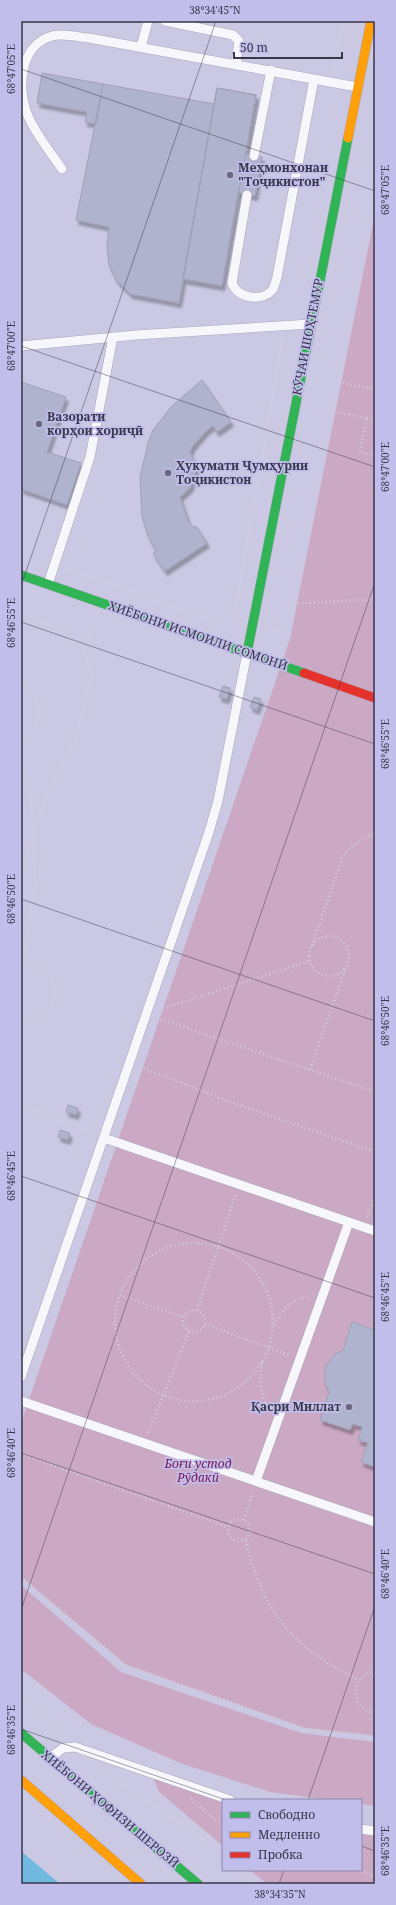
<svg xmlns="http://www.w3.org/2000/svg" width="396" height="1905" font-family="'Noto Serif',serif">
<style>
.green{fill:#cba9c4}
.water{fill:#70b9df}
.building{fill:#afb3cd;stroke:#9fa1b4;filter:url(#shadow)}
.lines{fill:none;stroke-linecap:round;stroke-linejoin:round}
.lane-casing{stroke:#a9a7bc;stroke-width:10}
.fast-casing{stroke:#a9a7bc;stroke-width:10}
.slow-casing{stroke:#a9a7bc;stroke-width:10}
.jam-casing{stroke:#a9a7bc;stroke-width:10}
.path{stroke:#d2d1d9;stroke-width:2.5;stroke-dasharray:1 3;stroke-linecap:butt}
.lane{stroke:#f7f7fb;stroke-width:9}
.fast{stroke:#30b455;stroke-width:9}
.slow{stroke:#ff9f0a;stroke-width:9}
.jam{stroke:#e5322d;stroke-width:9}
.ticks{fill:none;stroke:#383649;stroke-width:1;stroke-opacity:0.45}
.poi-dot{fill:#6b697f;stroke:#c2beec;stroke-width:1.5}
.labels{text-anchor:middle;stroke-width:3.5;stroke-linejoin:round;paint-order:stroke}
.poi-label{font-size:12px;font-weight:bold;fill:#383649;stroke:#c2beec;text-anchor:start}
.street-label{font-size:12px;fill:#383649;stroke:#c2beec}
.park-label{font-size:12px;font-style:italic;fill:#781551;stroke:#c2beec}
.neatline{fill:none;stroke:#383649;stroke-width:1.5}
.ticks-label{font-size:10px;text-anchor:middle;fill:#383649}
</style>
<defs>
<filter id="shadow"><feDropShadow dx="2.5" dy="4.5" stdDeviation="1" flood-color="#0004"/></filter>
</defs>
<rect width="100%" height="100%" fill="#cac8e2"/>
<path class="green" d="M375,214V1736L304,1728L126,1665L21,1577V1423L290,639Z
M21,1585L121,1672L301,1733L375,1742V1806L361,1804V1800H329L270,1792L180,1763L91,1724L21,1669Z
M153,1777L223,1801V1846L159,1792Z
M361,1834L375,1835V1884H267L250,1870H361Z"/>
<path class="water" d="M21,1851L60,1884H21Z"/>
<path class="building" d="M42,73L103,84L96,124L85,122L87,112L37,103Z
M103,84L214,104L179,303L130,294L116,280L109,265L107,247L109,227L76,220Z
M217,88L256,95L246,154L262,157L255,196L238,193L222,286L183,279Z
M217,88L256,95L222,286L183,279Z
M202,380L231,422L217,432L213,426L207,430L192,447L190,452L196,465L195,476L190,488L180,497L188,521L193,528L196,526L207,543L165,571L153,554L156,551L148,536L142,516L140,477L148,443L153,430L172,406Z
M21,382L66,397L47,452L81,463L67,505L21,489Z
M223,686L230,688L227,699L219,697Z
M254,697L261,699L257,710L250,707Z
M68,1105L78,1108L76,1115L66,1112Z
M60,1130L70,1133L68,1140L58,1137Z
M352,1322L375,1330V1467L361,1462L368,1443L358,1440L362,1427L353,1424L350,1430L320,1420L329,1392L325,1384V1367L335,1354L343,1350Z"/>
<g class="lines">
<g class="lane-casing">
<path id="lane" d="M165,21L233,35L239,41L236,64
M141,47L148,21
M254,156L271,70
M62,169C51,153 37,136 29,118C16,91 19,45 52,36C63,33 77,37 89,38L357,87
M247,195L232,283C237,298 263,303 273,289C275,285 276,281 277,277L314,79
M21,346L136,335L311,324
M48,584L90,457L113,337
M104,1138L375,1231
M21,1377L209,832L218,801L247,653
M21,1401L375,1522
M256,1481L349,1222
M50,1758L63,1748L75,1747L230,1800
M361,1829L375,1831"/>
</g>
<g class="fast-casing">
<path id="fast" d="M21,575L304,673
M247,653L348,138
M21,1733L198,1884"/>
</g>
<g class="slow-casing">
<path id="slow" d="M348,138L371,21
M21,1780L141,1884"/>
</g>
<g class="jam-casing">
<path id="jam" d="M304,673L375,698"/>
</g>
<path class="path" d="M333,72L343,21
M368,207L375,208
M335,382L375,389
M329,411L367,418L360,452L375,455
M367,418L375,419
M64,568L219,622L235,613L283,336
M290,604L375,599
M21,618L57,627L85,651L92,673L76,739L48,791L34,835L35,881L24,964
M270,628L284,634
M85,651L96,620
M21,682C46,698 44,729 21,745
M21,770L29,782L34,833
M21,876L33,838
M309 956a20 20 0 1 1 40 0a20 20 0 1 1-40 0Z
M312,946L342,858C351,845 361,840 375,833
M21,964C62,956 69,1025 21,1020
M159,1010L309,961
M157,1018L375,1092
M140,1067L236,1104L375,1152
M310,1069L345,970
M21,1105L94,1134
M367,1217L375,1198
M115 1322a79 79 0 1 1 158 0a79 79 0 1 1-158 0Z
M120,1295L183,1317
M183 1321a11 11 0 1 1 22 0a11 11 0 1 1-22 0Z
M197,1310L236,1194
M205,1324L291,1356
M274,1325C281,1309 293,1299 310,1296
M262,1362C259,1379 260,1395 270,1410
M148,1433L189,1332
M21,1454L228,1527
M228 1530a11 11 0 1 1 22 0a11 11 0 1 1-22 0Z
M244,1520L253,1491
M246,1540C262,1612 293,1648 359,1680
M21,1577L126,1665L304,1728L375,1736
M375,1672C350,1673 349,1711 375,1712
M21,1695L64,1736
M100,1769L201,1838L223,1858
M191,1799L215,1820L223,1823
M236,1870L252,1884
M356,1870L375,1876"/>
<use href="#lane" class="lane"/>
<use href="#fast" class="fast"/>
<use href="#slow" class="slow"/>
<use href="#jam" class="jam"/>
</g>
<path class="ticks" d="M21,69L375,191M21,346L375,467M21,586L216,21M21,622L375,744M21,899L375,1021M21,1176L375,1298M21,1453L375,1574M21,1610L375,582M21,1729L226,1800M308,1800L375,1606M361,1846L375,1851M279,1884L284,1870"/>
<g class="poi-dot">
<circle cx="230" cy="175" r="4"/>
<circle cx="39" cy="424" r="4"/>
<circle cx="168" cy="473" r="4"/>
<circle cx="349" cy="1407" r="4"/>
</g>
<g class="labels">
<g class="poi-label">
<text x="238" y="172">Меҳмонхонаи<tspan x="238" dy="14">"Тоҷикистон"</tspan></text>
<text x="47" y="421">Вазорати<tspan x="47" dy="14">корҳои хориҷӣ</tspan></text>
<text x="176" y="470">Ҳукумати Ҷумҳурии<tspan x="176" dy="14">Тоҷикистон</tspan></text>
<text x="341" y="1411" text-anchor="end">Қасри Миллат</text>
</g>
<g class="street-label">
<text transform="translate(308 337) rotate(-79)" y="4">КӮЧАИ ШОҲТЕМУР</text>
<text transform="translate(198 636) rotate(19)" y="4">ХИЁБОНИ ИСМОИЛИ СОМОНӢ</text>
<text transform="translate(110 1809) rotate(40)" y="4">ХИЁБОНИ ҲОФИЗИ ШЕРОЗӢ</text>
</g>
<g class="park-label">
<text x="198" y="1468">Боғи устод<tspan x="198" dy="14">Рӯдакӣ</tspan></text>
</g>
</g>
<rect width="396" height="1905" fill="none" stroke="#c2beec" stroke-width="44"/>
<rect x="222" y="1799" width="140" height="72" fill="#c2beec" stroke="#8b88ab"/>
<rect x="230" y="1812" width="20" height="6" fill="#30b455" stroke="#8b88ab"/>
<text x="258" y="1819" font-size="12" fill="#383649">Свободно</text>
<rect x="230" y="1832" width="20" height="6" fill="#ff9f0a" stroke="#8b88ab"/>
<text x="258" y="1839" font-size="12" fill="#383649">Медленно</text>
<rect x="230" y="1852" width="20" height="6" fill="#e5322d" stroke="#8b88ab"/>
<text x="258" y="1859" font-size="12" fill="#383649">Пробка</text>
<path d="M234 52v6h108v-6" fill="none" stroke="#383649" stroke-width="2"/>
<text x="240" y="52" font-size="12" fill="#383649" stroke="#c2beec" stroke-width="3" paint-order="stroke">50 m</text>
<rect x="22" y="22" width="352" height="1861" class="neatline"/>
<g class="ticks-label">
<text x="215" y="14">38°34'45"N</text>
<text transform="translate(11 69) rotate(-90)" y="4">68°47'05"E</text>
<text transform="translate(385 190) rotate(-90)" y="4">68°47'05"E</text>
<text transform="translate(11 346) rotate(-90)" y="4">68°47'00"E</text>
<text transform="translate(385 467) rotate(-90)" y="4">68°47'00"E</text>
<text transform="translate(11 623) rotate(-90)" y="4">68°46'55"E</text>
<text transform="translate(385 744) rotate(-90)" y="4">68°46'55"E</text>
<text transform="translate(11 899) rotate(-90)" y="4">68°46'50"E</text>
<text transform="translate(385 1021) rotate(-90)" y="4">68°46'50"E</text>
<text transform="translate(11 1176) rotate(-90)" y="4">68°46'45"E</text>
<text transform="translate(385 1297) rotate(-90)" y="4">68°46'45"E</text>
<text transform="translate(11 1453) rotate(-90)" y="4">68°46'40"E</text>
<text transform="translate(385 1574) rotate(-90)" y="4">68°46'40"E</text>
<text transform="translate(11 1730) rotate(-90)" y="4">68°46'35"E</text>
<text transform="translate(385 1851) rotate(-90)" y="4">68°46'35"E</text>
<text x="280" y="1898">38°34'35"N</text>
</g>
</svg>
